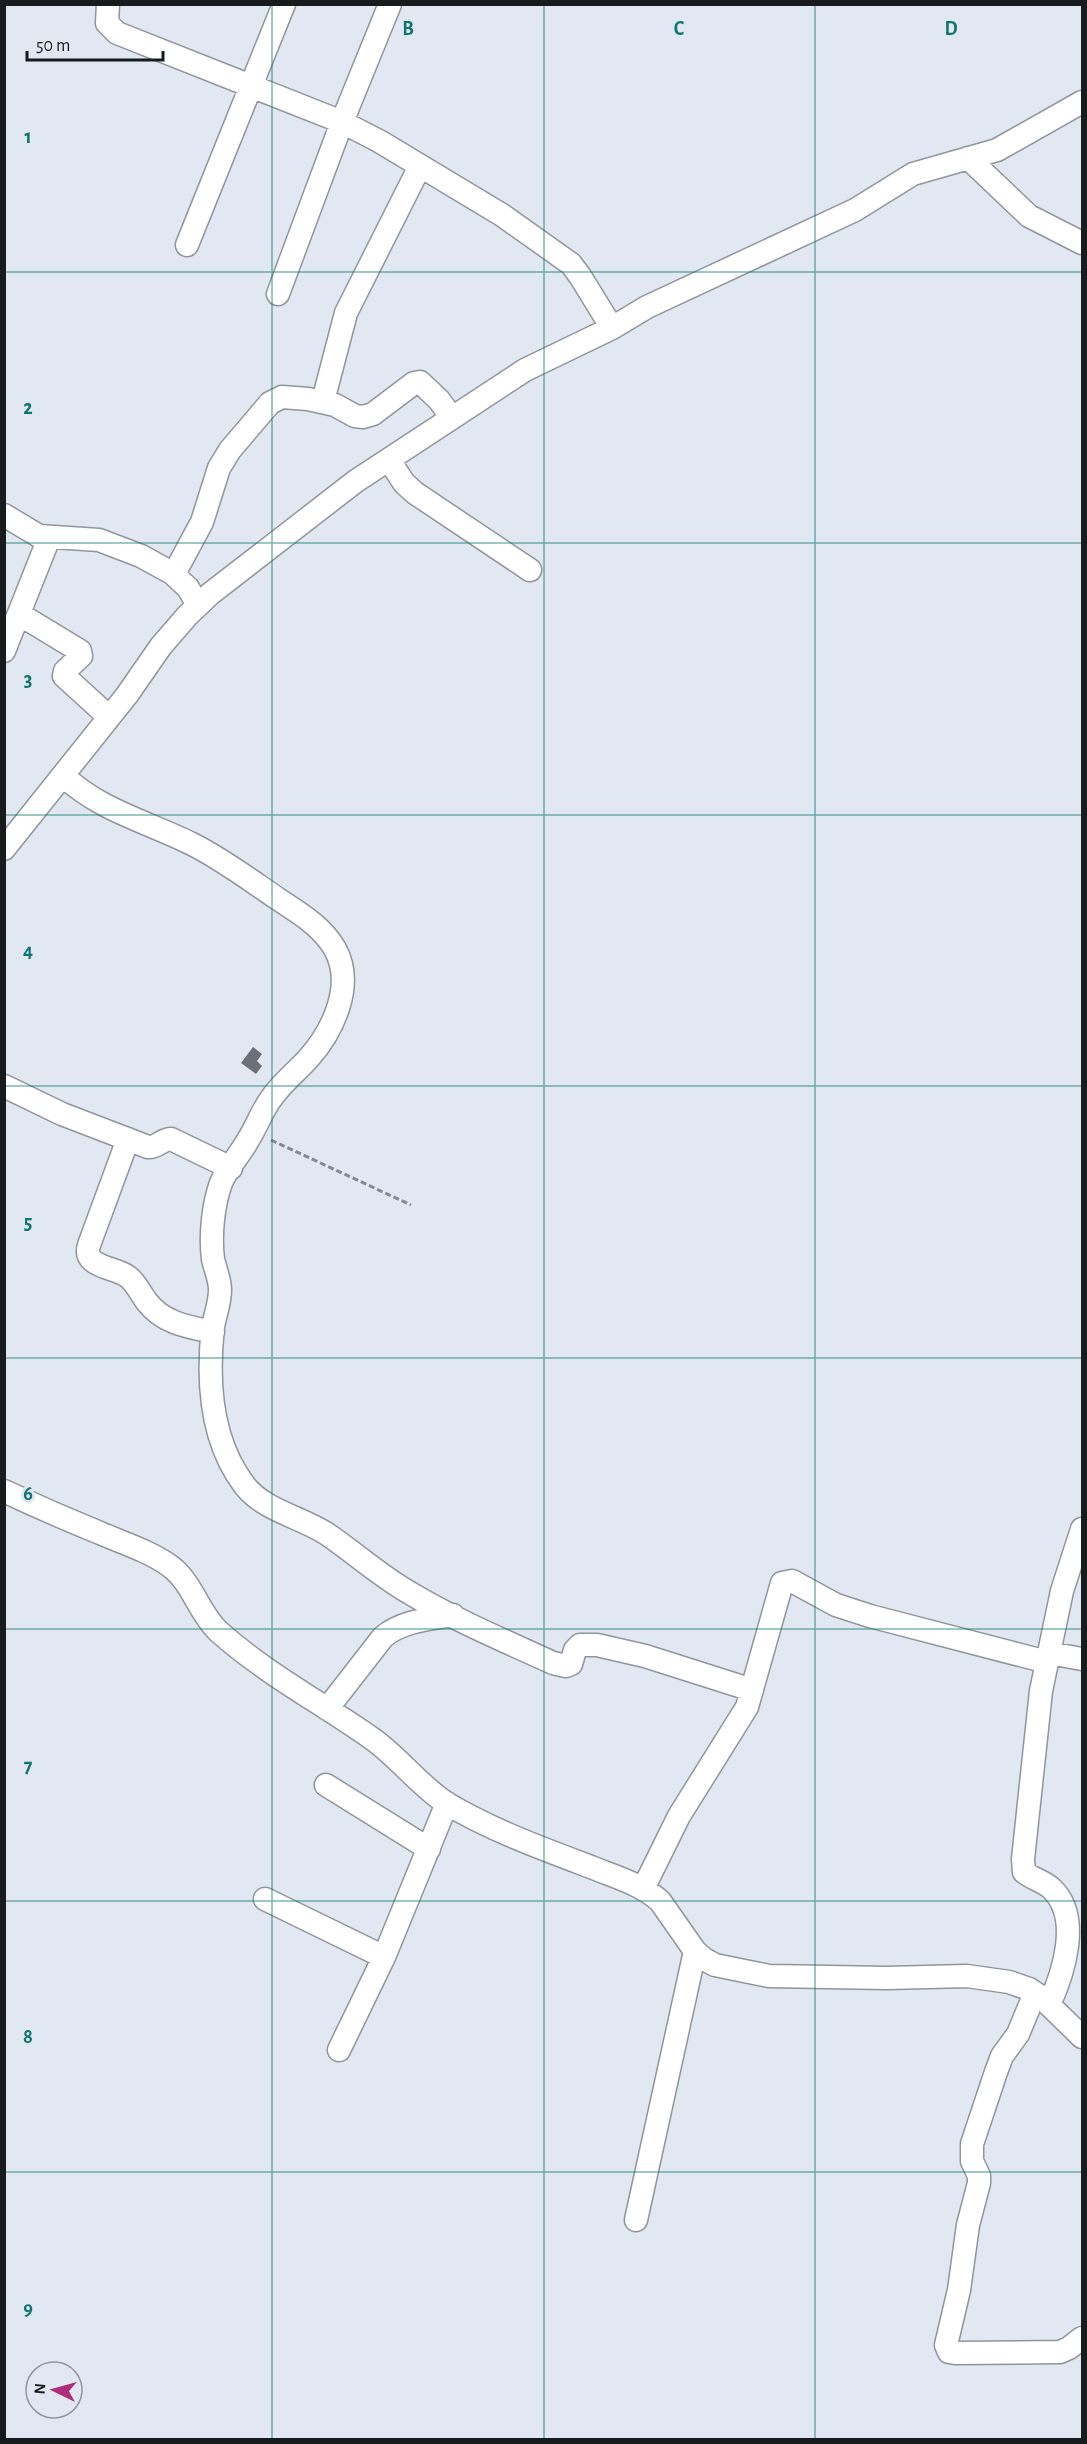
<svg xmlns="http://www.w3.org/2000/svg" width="1087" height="2444" font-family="'Alegreya Sans',sans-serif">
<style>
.building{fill:#6b7178}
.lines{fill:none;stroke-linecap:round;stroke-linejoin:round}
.minor-casing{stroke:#8e959d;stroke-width:25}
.path{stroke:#858a91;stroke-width:3;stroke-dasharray:6 3;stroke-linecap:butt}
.minor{stroke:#fff;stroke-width:22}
.grid{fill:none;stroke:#0f766e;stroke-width:1.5;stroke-opacity:0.55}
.grid-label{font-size:20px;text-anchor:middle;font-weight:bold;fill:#0f766e;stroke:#e1e8f1;stroke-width:6;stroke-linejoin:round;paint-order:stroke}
</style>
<rect width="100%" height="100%" fill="#e1e8f1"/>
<path class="building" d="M253,1047L262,1054L257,1061L262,1066L256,1074L241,1063Z"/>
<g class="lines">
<g class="minor-casing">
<path id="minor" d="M108,4L107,23L117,33L342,122L379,141L502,215L571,264L580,276L612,328
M968,158L1029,216L1082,243
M187,245L284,4
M278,294L342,122L390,4
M323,401L346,313L420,166
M389,460L404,483L415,493L530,570
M4,515L39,536L99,540L141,556L172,573L188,588L198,605
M174,574L202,522L219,468L230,450L270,403L282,397L308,399L335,405L355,416L363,417L373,414L414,383L420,382L439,400L452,418
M19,614L80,651L81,656L65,671L64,676L109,717
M4,651L49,538
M64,776C97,809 150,823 192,844C222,859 250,880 278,899C299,913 322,926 335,949C355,985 333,1031 308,1059C296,1072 283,1082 273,1096C262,1110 257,1126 248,1140C240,1155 227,1168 221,1183C213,1205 210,1236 213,1259C215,1269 220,1279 220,1290C220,1303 215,1315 213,1327C207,1381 211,1442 245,1486C265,1511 301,1517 327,1534C355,1553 380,1576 410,1593C455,1620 505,1641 553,1663L566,1666L571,1664L575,1650L580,1645H597L645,1656L752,1690
M4,849L127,695L161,646L187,616L210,594L356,481L525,370L612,328L647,307L855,210L913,174L997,150L1082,102
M4,1086L62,1114L148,1147C157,1148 162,1139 171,1139L231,1168
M128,1139L89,1245C82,1267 114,1267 127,1276C136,1282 140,1293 147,1302C163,1323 188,1327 213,1332
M4,1491C36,1506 68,1520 100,1533C123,1543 149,1551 170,1566C193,1583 198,1612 218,1631C266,1674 322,1703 374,1740C400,1759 419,1785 446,1803C491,1830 543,1849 591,1867C615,1877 641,1884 660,1901L695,1951L704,1959L715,1965L769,1976L887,1978L967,1976L1009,1982L1029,1989L1041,1997L1082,2037
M1049,1653L1082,1659
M327,1709L383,1637C402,1621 429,1619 453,1615
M326,1785L429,1849
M643,1889L679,1816L747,1707L782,1583L792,1581L836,1605L870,1616L1047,1662
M265,1899L384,1957
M1035,1993L1018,2034L1002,2056L996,2072L972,2144V2161L979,2176V2183L968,2225L959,2290L946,2345L949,2352L955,2353L1060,2352L1069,2348L1082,2338
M1049,2005C1063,1974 1082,1918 1052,1889C1044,1881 1032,1879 1024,1872L1023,1859L1041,1691L1062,1591L1082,1529
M339,2050L384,1957L447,1803
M636,2220L695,1951"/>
</g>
<path class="path" d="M271,1140L411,1205"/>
<use href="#minor" class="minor"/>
</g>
<path class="grid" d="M272,4V2440M544,4V2440M815,4V2440M4,272H1082M4,543H1082M4,815H1082M4,1086H1082M4,1358H1082M4,1629H1082M4,1901H1082M4,2172H1082"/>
<g class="grid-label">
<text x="408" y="35">B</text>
<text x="679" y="35">C</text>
<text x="951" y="35">D</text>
<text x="28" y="143">1</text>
<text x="28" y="414">2</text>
<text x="28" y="686">3</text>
<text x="28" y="957">4</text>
<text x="28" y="1229">5</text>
<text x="28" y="1500">6</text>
<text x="28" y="1772">7</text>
<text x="28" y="2043">8</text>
<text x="28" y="2315">9</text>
</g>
<rect width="1087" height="2444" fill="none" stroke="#181b1e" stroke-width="12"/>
<g transform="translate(54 2390) rotate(275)"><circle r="28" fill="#e1e8f1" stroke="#91969d" stroke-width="1.5"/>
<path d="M0-4.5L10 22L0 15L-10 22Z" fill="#ae2d79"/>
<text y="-9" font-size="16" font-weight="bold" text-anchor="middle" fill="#181b1e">N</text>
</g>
<path d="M27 51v9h136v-9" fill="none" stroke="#181b1e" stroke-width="3"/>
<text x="36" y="51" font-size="18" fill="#181b1e" stroke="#e1e8f1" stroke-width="4.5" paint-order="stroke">50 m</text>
</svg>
